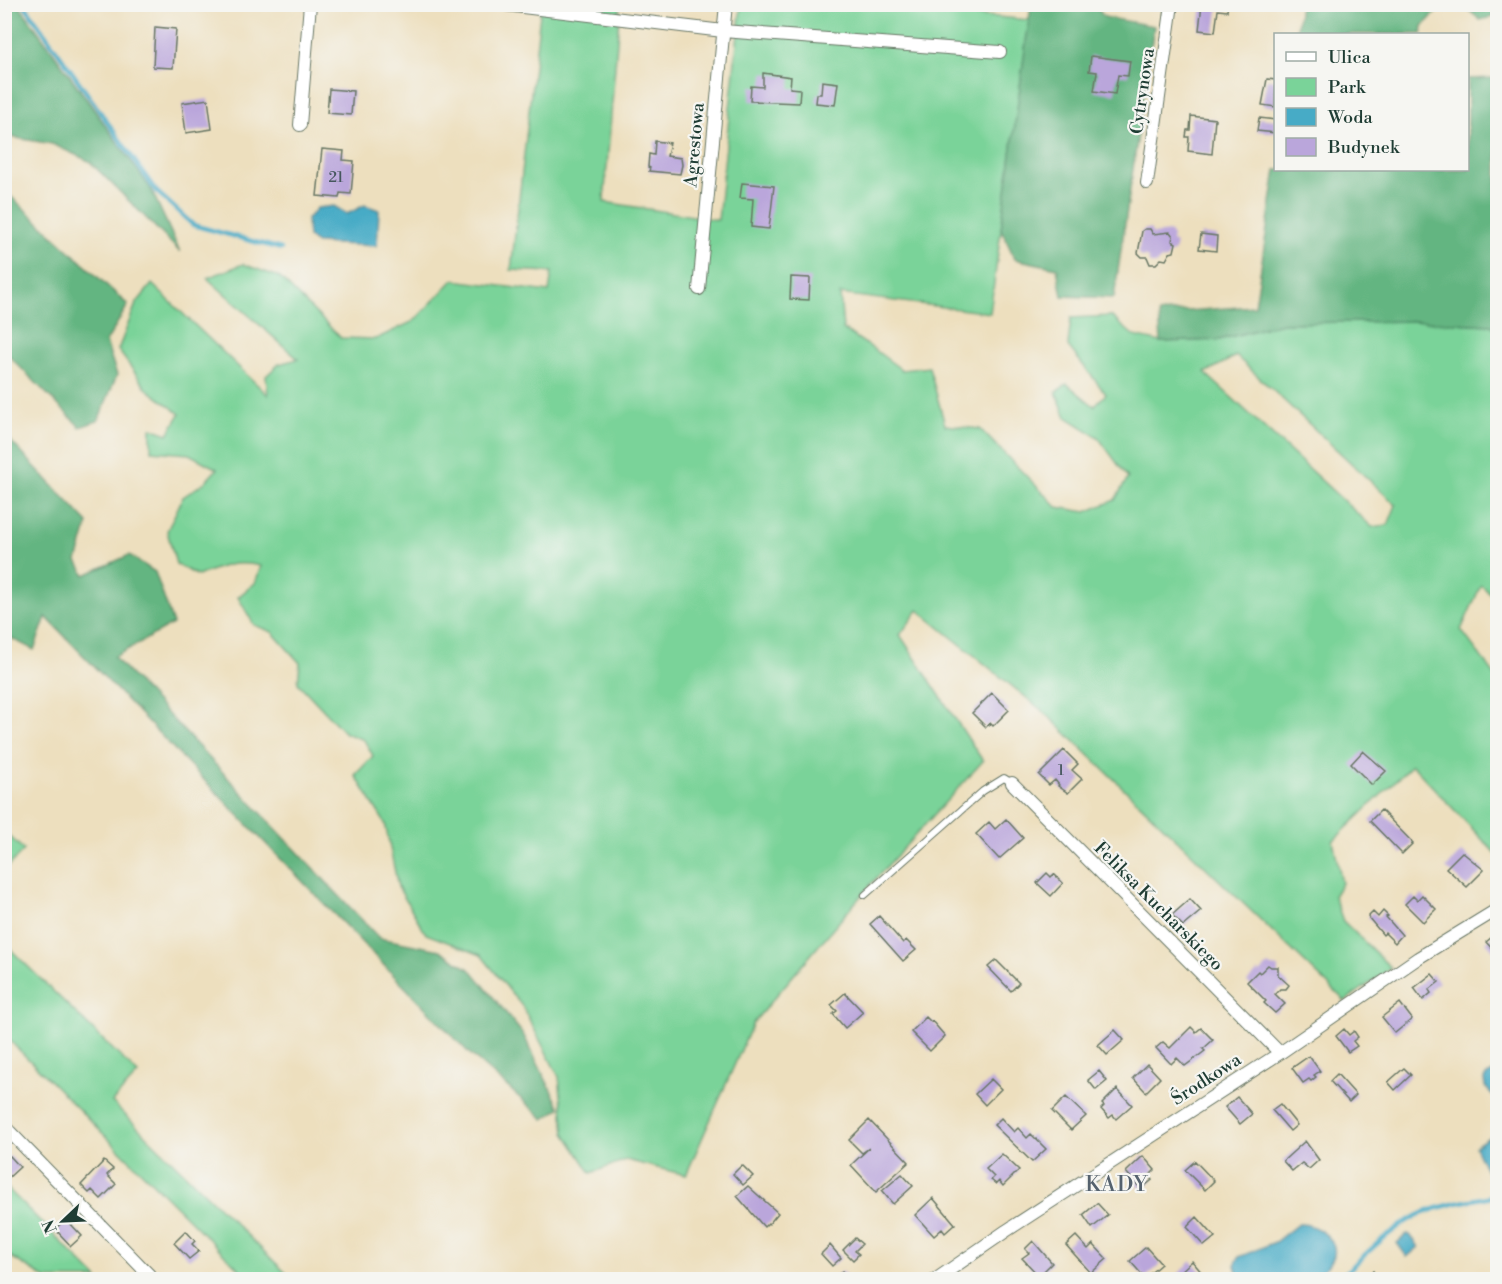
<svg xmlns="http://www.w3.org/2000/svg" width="1502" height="1284" font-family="'Libre Bodoni',serif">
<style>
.green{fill:#7ad399;stroke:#4c8866;stroke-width:1.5;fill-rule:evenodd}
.forest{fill:#63b581;stroke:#41795a;stroke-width:1.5}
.water{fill:#47abc6;stroke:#33747d;stroke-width:1.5}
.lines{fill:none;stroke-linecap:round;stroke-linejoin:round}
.stream{stroke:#47abc6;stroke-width:4.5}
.building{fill:#baa6db}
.service-casing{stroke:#677664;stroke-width:8}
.minor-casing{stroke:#677664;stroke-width:14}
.service{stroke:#fff;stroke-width:6}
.minor{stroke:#fff;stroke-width:12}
.labels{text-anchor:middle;stroke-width:4.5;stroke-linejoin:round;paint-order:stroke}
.number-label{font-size:15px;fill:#46575e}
.street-label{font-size:18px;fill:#1f3d34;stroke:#f6f6f2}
.quarter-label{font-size:21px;letter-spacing:1.5px;fill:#55626e;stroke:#f6f6f2}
</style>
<rect width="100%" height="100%" fill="#f6f6f2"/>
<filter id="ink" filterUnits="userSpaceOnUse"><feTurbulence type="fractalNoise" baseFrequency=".0167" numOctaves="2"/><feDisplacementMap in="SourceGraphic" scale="12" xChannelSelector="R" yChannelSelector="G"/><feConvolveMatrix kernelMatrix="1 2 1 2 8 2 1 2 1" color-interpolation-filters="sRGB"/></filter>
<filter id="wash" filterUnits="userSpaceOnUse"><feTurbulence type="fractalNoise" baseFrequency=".008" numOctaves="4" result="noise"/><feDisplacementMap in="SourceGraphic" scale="24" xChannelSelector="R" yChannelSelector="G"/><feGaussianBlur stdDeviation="1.35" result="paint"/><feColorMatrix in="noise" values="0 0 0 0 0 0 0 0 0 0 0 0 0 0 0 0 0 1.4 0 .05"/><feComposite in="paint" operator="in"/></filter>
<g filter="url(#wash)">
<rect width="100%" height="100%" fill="#eddfbe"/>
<path class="green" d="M541,5H620L604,202L718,220L741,5H933V11L1029,20L990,313L840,294L843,329L875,350L902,370L929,367L945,425L980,429L1057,507L1086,512L1115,500L1128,478L1098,437L1066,417L1056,392L1067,384L1094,406L1106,394L1068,346L1071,318L1111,316L1134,336L1161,342L1219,340L1282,323L1418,321L1491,325L1497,330V600L1481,585L1461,630L1497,678V855L1412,765L1333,841L1342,883L1334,896L1343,921L1391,968L1345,1001L1044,712L918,610L900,635L983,761L871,884L753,1023L686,1175L626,1160L591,1173L565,1133L559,1077L522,1006L481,955L426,934L398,887L385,823L355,775L373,756L364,740L345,733L298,683L300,663L272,632L254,625L238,597L255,583L261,566C235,560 221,566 198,576L176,564L167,531L183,497L205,482L217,469L189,454L151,451V428L168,434L180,414L147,389L118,350L136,304L152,284L268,395L266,376L279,364L298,359L207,278L243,264L279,277L341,338L376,339L414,321L453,280L549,292L552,272L511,270ZM1236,356L1396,505L1388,525L1372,527L1205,373Z
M4,831L24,850L5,870H4Z
M4,943L138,1074L112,1102L292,1279H249L5,1036Z
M5,1186L98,1279H46L5,1253Z"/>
<path class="forest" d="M4,5H19L151,189L180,252L89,161L52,144L5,136Z
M1031,5H1095L1104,17L1154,26L1114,298L1062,296L1057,268L1015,259L1001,229Z
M1300,5V4L1443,5L1423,26L1422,34H1296Z
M1463,5H1497V16L1480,20Z
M1497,78V330L1491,325L1418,321L1282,323L1219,340L1161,342L1159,313L1255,306L1276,170H1468V79Z
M5,191L128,305L106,342L117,375L98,421L80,427L5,352Z
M4,434L88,523L77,561L85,575L129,555L155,572L173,624L114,657L379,938L440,950L472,971L523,1034L560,1108L544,1119L469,1053L46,617L34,650L5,635Z"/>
<path class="water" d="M365,205L379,210L377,246L317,243L308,237L307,219L317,208L334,206L347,214Z
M1497,1070V1095H1493L1485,1087L1484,1079L1487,1075Z
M1497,1131V1180L1491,1181L1475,1147C1482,1140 1490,1138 1497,1131Z
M1298,1224C1313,1223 1338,1237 1334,1255C1332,1265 1318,1273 1311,1279H1239L1235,1265L1239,1257L1275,1242Z
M1407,1234L1410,1235L1419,1247L1407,1257L1397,1243Z"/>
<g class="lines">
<path class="stream" d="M24,4L156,191L193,225L281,249
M1338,1280C1360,1259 1394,1225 1421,1214C1445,1204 1472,1200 1498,1195"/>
</g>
<g id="blocks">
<path class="building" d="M1202,4H1228L1227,11L1218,10L1215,32L1199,30Z
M155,27L176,29L173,68L153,67Z
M1091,56L1130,61L1128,76L1118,75L1115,94L1094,91L1097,72L1089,71Z
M763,73L791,77L790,88L800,89L799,103L750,101L751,86L763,87Z
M1267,79L1276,80L1275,107L1262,105Z
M822,81L838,83L835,105L816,103L817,94H821Z
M329,89L353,91L351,115L327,113Z
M208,99L212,129L186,133L182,103Z
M1191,116L1215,119L1212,154L1188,151L1189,137H1186L1187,130H1190Z
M1259,118L1276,120V133L1257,131Z
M655,141L670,143L667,156L681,158L682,165L680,174L649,171L650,168L648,167L649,154L654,155Z
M322,149L344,151L343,160L354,161L351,194L340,193L339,198L317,196Z
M742,183L774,186L769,229L751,227L753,199L740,198Z
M1145,229H1150L1153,234L1170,232L1173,236L1172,241L1176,243L1174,252L1170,253L1166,260L1161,259L1156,264H1150L1147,257H1142L1138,253L1142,231Z
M1201,234L1217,236L1216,251L1199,249Z
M791,277L810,278L809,300L790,299Z
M992,693L1009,710L993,726L990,723L986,727L972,713Z
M1064,750L1078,764L1072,770L1082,779L1068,793L1058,786L1059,785L1055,780L1049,785L1039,775Z
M1363,751L1386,771L1372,785L1351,764Z
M1381,810L1413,843L1402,854L1370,821Z
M1006,819L1023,838L999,859L976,834L989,822L995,829Z
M1462,852L1484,870L1467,887L1446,868Z
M1047,873L1051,877L1054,874L1063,883L1051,896L1037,883Z
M1422,895L1436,909L1423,922L1405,904L1413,896L1417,900Z
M1190,899L1201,911L1183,926L1172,915Z
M1383,911L1388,916L1386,917L1402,935L1395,943L1385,933L1383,935L1368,917L1373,912L1378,917Z
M879,916L903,943L906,940L916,950L903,961L870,924Z
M1498,932V955L1486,942Z
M996,960L1019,983L1011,991L988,967Z
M1268,965L1271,967H1278V975L1289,985L1286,989H1280L1275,994L1285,1004L1275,1013L1264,1003L1266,1001L1247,982L1258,971L1260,973Z
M1432,974L1439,982L1429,990L1431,993L1423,1000L1414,988Z
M845,993L863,1012L845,1028L833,1014L837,1011L831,1005Z
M1400,1003L1412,1019L1395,1033L1382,1017Z
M926,1017L931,1022L932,1021L945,1036L930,1051L911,1032Z
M1191,1027L1196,1032L1201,1028L1213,1040L1203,1049L1205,1051L1185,1066L1177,1058L1171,1064L1156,1048L1163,1042L1170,1048Z
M1344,1029L1349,1035L1354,1031L1358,1037L1353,1041L1357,1046L1348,1052L1336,1036Z
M1115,1030L1124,1040L1107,1055L1098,1045Z
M1309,1056L1320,1071L1314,1075L1316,1077L1311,1081L1309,1079L1303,1083L1292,1068Z
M1147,1064L1160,1078L1146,1092L1133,1078Z
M1404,1068L1411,1075L1395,1090L1388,1082Z
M1099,1071L1107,1081L1096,1090L1088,1080Z
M1337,1074L1356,1095L1349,1102L1330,1081Z
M991,1079L1001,1089L985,1105L975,1094Z
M1117,1089L1132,1105L1116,1119L1113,1115L1109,1118L1101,1109L1104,1106L1102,1104Z
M1066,1097L1086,1116L1071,1130L1052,1111Z
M1237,1097L1252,1114L1240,1124L1225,1107Z
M1280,1104L1297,1125L1290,1131L1272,1110Z
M1001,1118L1014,1132L1018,1128L1027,1138L1031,1134L1046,1149L1032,1162L994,1125Z
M869,1120L909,1162L876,1192L851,1165L869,1148L862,1153L849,1140Z
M1305,1141L1319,1160L1309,1169L1302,1163L1292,1171L1283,1161Z
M1002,1154L1019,1170L1003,1186L999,1181L996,1184L991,1180L994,1177L986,1169Z
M10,1156L20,1167L6,1180L4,1178V1158L6,1159Z
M1143,1156L1155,1170L1149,1176L1152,1180L1141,1189L1126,1172Z
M104,1161L113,1169L107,1175L116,1184L101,1199L92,1190L89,1193L81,1185Z
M1195,1161L1214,1181L1205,1190L1185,1170Z
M742,1165L753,1176L743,1185L733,1174Z
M902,1174L913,1186L893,1204L882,1191Z
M748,1186L778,1213L769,1224L768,1223L764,1227L737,1196Z
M933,1198L955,1224L945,1233L942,1229L934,1236L915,1215Z
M1097,1203L1108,1215L1092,1228L1083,1215Z
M1197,1217L1215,1237L1204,1246L1187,1227Z
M66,1219L82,1236L71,1246L55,1229Z
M186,1231L195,1241L192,1244L199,1251L189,1259L174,1243Z
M1076,1236L1088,1249L1093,1244L1107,1259L1091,1273L1066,1245Z
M855,1238L862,1244L855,1251L859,1254L853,1260L843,1250Z
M1033,1241L1052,1263L1039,1276L1022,1258L1029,1253L1025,1249Z
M830,1245L841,1258L832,1266L821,1254Z
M1146,1247L1161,1264L1145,1278L1130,1261Z
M1192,1261L1203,1274L1198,1280H1183L1178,1274Z
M842,1271L850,1280H832Z
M1373,1271L1380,1280H1364Z
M1025,1273L1030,1280H1016Z"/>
</g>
</g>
<g filter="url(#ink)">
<use href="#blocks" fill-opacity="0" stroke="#677664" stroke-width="1.5"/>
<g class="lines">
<g class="service-casing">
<path id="service" d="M865,895L983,791L1004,778L1012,783"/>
</g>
<g class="minor-casing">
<path id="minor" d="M497,4L723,31L1000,52
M300,125L310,4
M1147,183L1172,4
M699,289L726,4
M1012,783L1280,1053
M4,1126L154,1280
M935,1280L1006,1231L1280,1053L1418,958L1498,909"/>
</g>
<use href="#service" class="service"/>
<use href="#minor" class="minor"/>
</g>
</g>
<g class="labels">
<g class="number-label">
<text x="336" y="182">21</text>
<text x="1061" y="775">1</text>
</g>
<g class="street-label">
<text transform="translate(1142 91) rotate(-82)" y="6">Cytrynowa</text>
<text transform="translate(694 145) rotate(-85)" y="6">Agrestowa</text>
<text transform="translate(1159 906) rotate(45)" y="6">Feliksa Kucharskiego</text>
<text transform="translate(1206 1079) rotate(-33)" y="6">Środkowa</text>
</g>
<g class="quarter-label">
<text x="1117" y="1191">KADY</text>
</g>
</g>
<rect width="1502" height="1284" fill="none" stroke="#f6f6f2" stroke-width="24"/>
<rect x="1274" y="33" width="195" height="138" fill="#f6f6f2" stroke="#a0aca6" stroke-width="1.5"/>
<rect x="1286" y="52" width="30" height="9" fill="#ffffff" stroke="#a0aca6" stroke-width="1.5"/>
<text x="1328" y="63" font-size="18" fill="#1f3d34">Ulica</text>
<rect x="1286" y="78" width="30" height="18" fill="#7ad399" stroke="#a0aca6" stroke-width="1.5"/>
<text x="1328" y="93" font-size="18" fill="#1f3d34">Park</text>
<rect x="1286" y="108" width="30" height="18" fill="#47abc6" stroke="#a0aca6" stroke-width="1.5"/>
<text x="1328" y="123" font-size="18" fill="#1f3d34">Woda</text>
<rect x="1286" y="138" width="30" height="18" fill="#baa6db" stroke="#a0aca6" stroke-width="1.5"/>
<text x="1328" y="153" font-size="18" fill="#1f3d34">Budynek</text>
<g transform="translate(63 1221) rotate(247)" stroke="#f6f6f2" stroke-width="4.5" paint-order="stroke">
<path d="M0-4.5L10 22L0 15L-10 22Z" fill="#1f3d34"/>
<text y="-9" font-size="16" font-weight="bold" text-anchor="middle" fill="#1f3d34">N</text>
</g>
</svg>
